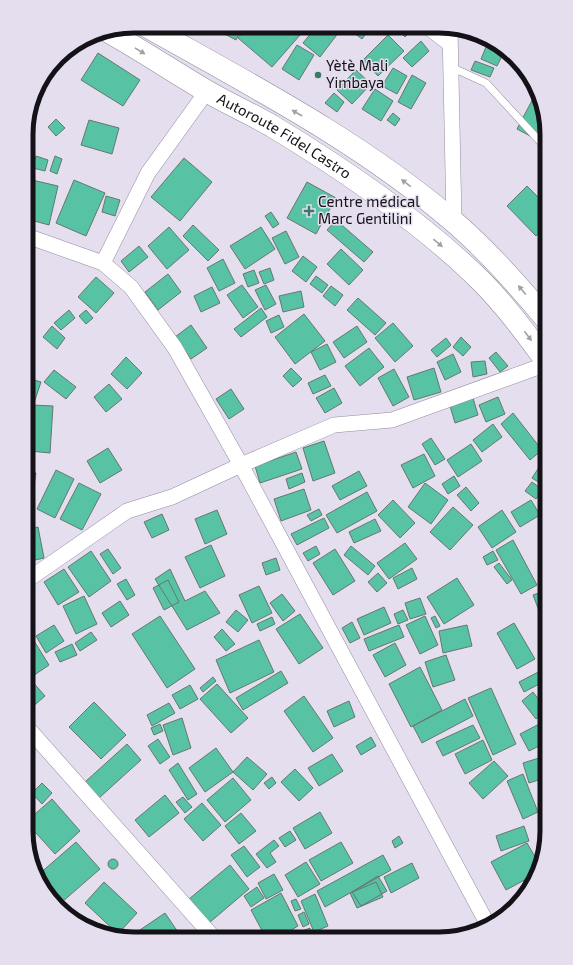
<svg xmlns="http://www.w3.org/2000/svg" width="573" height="965" font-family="'Exo 2',sans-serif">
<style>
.building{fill:#58c3a4;stroke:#647770}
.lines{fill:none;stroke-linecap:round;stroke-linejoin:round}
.lane-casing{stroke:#938c9d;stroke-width:8}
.street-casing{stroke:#938c9d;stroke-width:16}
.highway-casing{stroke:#938c9d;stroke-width:23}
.lane{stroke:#fff;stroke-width:7}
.street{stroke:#fff;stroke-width:15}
.highway{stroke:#fff;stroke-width:22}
.oneway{fill:#a1a0a2}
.poi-dot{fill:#3b7a67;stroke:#e5deef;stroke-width:1.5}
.labels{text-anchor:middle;stroke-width:3;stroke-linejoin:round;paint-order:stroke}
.poi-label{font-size:15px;fill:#141117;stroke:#e5deef;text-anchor:start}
.street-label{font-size:15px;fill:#141117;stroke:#e5deef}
.rim{fill:none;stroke:#141117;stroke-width:5}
</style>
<rect width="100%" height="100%" fill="#e5deef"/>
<path class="building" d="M221,27H239L242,28L236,40L219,31Z
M247,27H307L272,67L238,38Z
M316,27L342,28L320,57L303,43Z
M346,27H371L362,39Z
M396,28H413L405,37Z
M388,35L404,51L378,76L363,60Z
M421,41L429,51L412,67L403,58Z
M488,42L505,50L497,66L481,59Z
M297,45L314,55L299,80L282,69Z
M98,53L140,80L123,106L81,80Z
M475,61L494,68L490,77L471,70Z
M516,62L525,74L513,68Z
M393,68L407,76L397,94L382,86Z
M356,70L371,84L352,104L337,90Z
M412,75L426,83L411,109L398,102Z
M375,89L393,101L381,121L362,109Z
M537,91L539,93L547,134V145L517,129Z
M334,93L344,102L337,112L325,103Z
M393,113L400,119L395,126L387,120Z
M56,119L65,128L56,136L48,127Z
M89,120L119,128L112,154L81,145Z
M36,156L48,160L45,171L33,168Z
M55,156L62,159L57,174L50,171Z
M184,158L212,182L180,221L151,197Z
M32,180L58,186L49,225L27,219V200Z
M74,180L105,193L86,236L56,223Z
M307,182L336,198L316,234L287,218Z
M527,186L547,206V225L536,236L507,206Z
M106,196L120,200L115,216L102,212Z
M271,212L279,224L273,228L265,216Z
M336,220L373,252L364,262L327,230Z
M193,225L219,250L208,261L183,236Z
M169,227L189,250L167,269L148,246Z
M261,227L275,249L245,269L230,246Z
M286,231L299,257L285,264L272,238Z
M139,246L148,257L129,272L121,261Z
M341,249L363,270L349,285L327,264Z
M303,256L317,267L306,282L292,271Z
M223,259L235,283L219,291L207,268Z
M270,268L274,280L264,284L259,272Z
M254,270L259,283L248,287L243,274Z
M168,274L181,292L158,310L145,292Z
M316,276L328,285L322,293L310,284Z
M96,277L114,293L96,313L78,297Z
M242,285L258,307L243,318L227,295Z
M266,285L276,304L265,310L255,290Z
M331,286L343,295L335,306L323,296Z
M212,287L220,303L201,312L194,296Z
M301,291L304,307L283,312L279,296Z
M358,298L386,323L375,335L347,310Z
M261,308L267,317L241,337L234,329Z
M69,310L75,318L61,330L54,323Z
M86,310L93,318L86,324L79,316Z
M304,314L325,341L295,364L275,337Z
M279,315L284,327L271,333L266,321Z
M393,323L413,346L395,362L375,338Z
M191,325L207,348L191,359L175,337Z
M52,326L65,338L57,349L43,337Z
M357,326L367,342L344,358L333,342Z
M461,337L471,347L463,356L453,347Z
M446,338L451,345L437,357L431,350Z
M327,344L336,362L320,370L311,352Z
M369,348L384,367L360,386L345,366Z
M496,352L508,366L500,372L489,358Z
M453,354L461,372L445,380L437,362Z
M126,357L142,373L127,389L111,374Z
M485,361L487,374L473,377L471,362Z
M291,368L302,379L293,387L283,376Z
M434,368L441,392L414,400L407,377Z
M394,369L409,397L393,406L378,378Z
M54,370L76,387L66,399L44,382Z
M325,375L331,386L313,394L308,383Z
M34,380L41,382L34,403L27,401Z
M109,384L122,399L106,412L94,397Z
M334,388L342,403L325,413L316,398Z
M231,389L244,409L229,419L216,399Z
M498,397L505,414L486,422L479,405Z
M473,398L478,415L455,423L450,406Z
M33,405L53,406L50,453L30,451Z
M513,413L542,450L530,460L501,424Z
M493,424L502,437L482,452L473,440Z
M431,438L445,459L435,465L422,444Z
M324,441L335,473L313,481L303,448Z
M471,444L482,461L458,477L447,460Z
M108,448L122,470L100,483L87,461Z
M296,452L302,469L260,483L255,466Z
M424,454L435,476L413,488L401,465Z
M547,455V485L546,487L532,478Z
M56,470L74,479L55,518L37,509Z
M26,471L36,473L27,528H26Z
M359,471L367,486L340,500L332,486Z
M302,473L305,482L289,489L286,479Z
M454,476L460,486L448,494L442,484Z
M532,482L543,490L536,499L525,491Z
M79,483L101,494L82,530L60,519Z
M425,483L448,500L431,524L408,507Z
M466,487L479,503L471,511L457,495Z
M304,489L311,510L281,521L274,499Z
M367,492L377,511L337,533L326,515Z
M393,500L415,523L400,538L378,515Z
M531,500L540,515L520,527L511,512Z
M453,507L473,525L450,550L430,532Z
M319,509L322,515L311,521L307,515Z
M217,510L227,534L205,544L195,519Z
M502,510L516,532L492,548L478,527Z
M162,514L169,530L152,538L144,522Z
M324,518L329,528L297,545L291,534Z
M375,519L381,531L354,543L349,532Z
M38,527L44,558L26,562V530Z
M513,540L537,585L521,594L496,550Z
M405,543L417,559L389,579L377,563Z
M211,545L225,576L200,588L185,557Z
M316,546L320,554L308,561L303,553Z
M351,546L375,566L368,575L344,555Z
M108,549L121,568L113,574L100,554Z
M335,549L355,581L333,595L313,563Z
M91,551L111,581L89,597L68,567Z
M493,551L498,560L487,565L483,557Z
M276,558L280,570L266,575L262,563Z
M499,563L512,580L507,584L494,567Z
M412,568L417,579L398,589L393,578Z
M64,569L79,592L58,605L44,582Z
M170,569L185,601L205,591L220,613L187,630L155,579Z
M378,573L387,583L377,592L368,582Z
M457,578L474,605L444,624L427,597Z
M126,579L135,595L127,600L117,584Z
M168,580L179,602L164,610L153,588Z
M259,586L272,613L252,623L239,595Z
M547,590V632L533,595Z
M282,594L295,611L283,621L270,603Z
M84,596L97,624L76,634L63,606Z
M420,598L426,614L410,619L405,603Z
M120,601L129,615L111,627L102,613Z
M384,607L391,623L364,635L357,619Z
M236,610L248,620L238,632L226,622Z
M403,610L408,620L398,624L394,614Z
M300,614L323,648L299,664L276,629Z
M160,616L195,669L167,688L132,634Z
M425,616L438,645L420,654L406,625Z
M435,616L440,626L436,628L431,618Z
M26,617L35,631L26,636Z
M272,617L275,624L260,631L257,624Z
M352,622L360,638L350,643L342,628Z
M514,623L535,659L517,669L497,633Z
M54,625L64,641L46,653L36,636Z
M399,625L404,637L369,651L364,639Z
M467,625L472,646L443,653L439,631Z
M222,629L235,644L226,651L214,637Z
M91,632L97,640L80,651L75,643Z
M31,636L49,665L30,678L26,672V639Z
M259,640L274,672L230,693L216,660Z
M395,643L406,665L385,677L373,655Z
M72,644L77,655L60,662L55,652Z
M446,655L455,680L433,687L425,662Z
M420,667L442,710L411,727L389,684Z
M544,669L547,674V680L524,692L519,682Z
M281,671L288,683L243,710L236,698Z
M213,677L216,681L203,692L200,688Z
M31,680L45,696L30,709L26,704V684Z
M217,684L248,718L231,733L200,699Z
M190,685L198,699L180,709L172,695Z
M491,688L516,744L493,755L468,698Z
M533,692L547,710L536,719L522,701Z
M304,696L333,738L313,752L284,711Z
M465,699L473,716L422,743L413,726Z
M349,701L355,717L334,727L327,711Z
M94,702L126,735L101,759L69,727Z
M169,703L175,713L152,726L147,715Z
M182,718L191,748L173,755L163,725Z
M547,720V742L529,751L520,734Z
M160,724L163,731L154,735L151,728Z
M473,725L480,738L443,756L436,742Z
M371,737L376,746L361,755L356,746Z
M158,739L170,757L160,764L148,746Z
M483,740L492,760L465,774L455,754Z
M127,744L141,760L99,798L85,782Z
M547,746V766L539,750Z
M216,748L233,772L205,792L189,768Z
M332,754L343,771L319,786L308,768Z
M247,757L267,774L253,790L233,772Z
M539,758L545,778L529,783L523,763Z
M494,761L508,776L483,799L469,783Z
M178,763L197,794L188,800L169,770Z
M295,769L313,788L299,801L281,782Z
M523,774L538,812L523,819L507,781Z
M272,777L276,783L269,789L264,783Z
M233,778L251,800L225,822L207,800Z
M42,783L52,793L42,804L32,793Z
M547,793V812L542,795Z
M165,795L179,813L149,837L135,820Z
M183,797L192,807L185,813L176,802Z
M52,799L80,831L55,854L26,822Z
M202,803L221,825L203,841L184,819Z
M320,812L332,833L305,849L293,828Z
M241,813L256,831L239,844L225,826Z
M524,826L529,841L501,851L496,836Z
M290,831L296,840L285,847L279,838Z
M399,836L403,843L395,848L392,841Z
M274,840L279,846L270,853L276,862L267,868L256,854Z
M76,842L100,869L62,902L38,875Z
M341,842L353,863L321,881L309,860Z
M527,843L538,862L532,876L506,890L491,862Z
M244,846L260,867L247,877L231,855Z
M383,855L391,870L325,907L317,891Z
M108 864a5 5 0 1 1 10 0a5 5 0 1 1-10 0Z
M306,862L320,884L298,897L285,875Z
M412,863L419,878L391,893L384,877Z
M230,865L249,889L209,923L189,899Z
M274,874L283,890L266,899L258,883Z
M378,876L387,891L361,906L352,892Z
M104,882L137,913L118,934L85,903Z
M376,882L383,897L357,908L350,893Z
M529,885L525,896L523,898L519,890Z
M257,887L264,898L251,907L244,896Z
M281,893L298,926L276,939L266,938L251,910Z
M315,894L328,926L314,932L301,901Z
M296,899L301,909L295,911L291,901Z
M304,912L309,924L303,927L298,915Z
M165,913L182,938H137L134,934Z
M310,928L313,935L305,938L302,931Z
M256,932L262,938H249Z"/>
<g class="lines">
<g class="lane-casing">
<path id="lane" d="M451,67L486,83L547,149
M544,649L547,647"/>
</g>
<g class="street-casing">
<path id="street" d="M429,28L450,44
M450,28L454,221
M27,236L103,263L131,287L175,348L241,465L488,925
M103,263L148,173L207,91
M26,581L127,511L172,497L241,465L334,425L392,420L547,364
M26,726L214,938"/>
</g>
<g class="highway-casing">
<g id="highway">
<path d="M146,26C251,85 361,142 453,221C488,251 518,285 547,320"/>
<path id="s1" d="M107,31C141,50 174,72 208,92C229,104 251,114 272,126C343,169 423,223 482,282C506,306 526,334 547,362"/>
</g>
</g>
<use href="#lane" class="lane"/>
<use href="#street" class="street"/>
<use href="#highway" class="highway"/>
</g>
<defs><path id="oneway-solid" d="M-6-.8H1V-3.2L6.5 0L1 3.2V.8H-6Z"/></defs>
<g class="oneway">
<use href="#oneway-solid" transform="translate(140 51) rotate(31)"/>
<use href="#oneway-solid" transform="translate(297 113) rotate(-150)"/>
<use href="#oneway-solid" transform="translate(406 183) rotate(-143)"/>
<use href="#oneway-solid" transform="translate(438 243) rotate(40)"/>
<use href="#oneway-solid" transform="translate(522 290) rotate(-130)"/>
<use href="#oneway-solid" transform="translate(528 336) rotate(53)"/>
</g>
<g class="poi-dot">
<circle cx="318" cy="75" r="4"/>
<path d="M307 205h4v4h4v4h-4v4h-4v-4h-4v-4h4z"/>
</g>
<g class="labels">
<g class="poi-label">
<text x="326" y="71">Yètè Mali<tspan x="326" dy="17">Yimbaya</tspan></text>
<text x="318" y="207">Centre médical<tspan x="318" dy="17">Marc Gentilini</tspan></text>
</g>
<g class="street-label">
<text dy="5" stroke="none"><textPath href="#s1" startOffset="206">Autoroute Fidel Castro</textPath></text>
</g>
</g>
<path d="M0 0H573V965H0ZM134 33H439A101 101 0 0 1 540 134V831A101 101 0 0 1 439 932H134A101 101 0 0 1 33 831V134A101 101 0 0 1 134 33Z" fill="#e5deef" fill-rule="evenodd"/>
<path class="rim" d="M134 33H439A101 101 0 0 1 540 134V831A101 101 0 0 1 439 932H134A101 101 0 0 1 33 831V134A101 101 0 0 1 134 33Z"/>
</svg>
